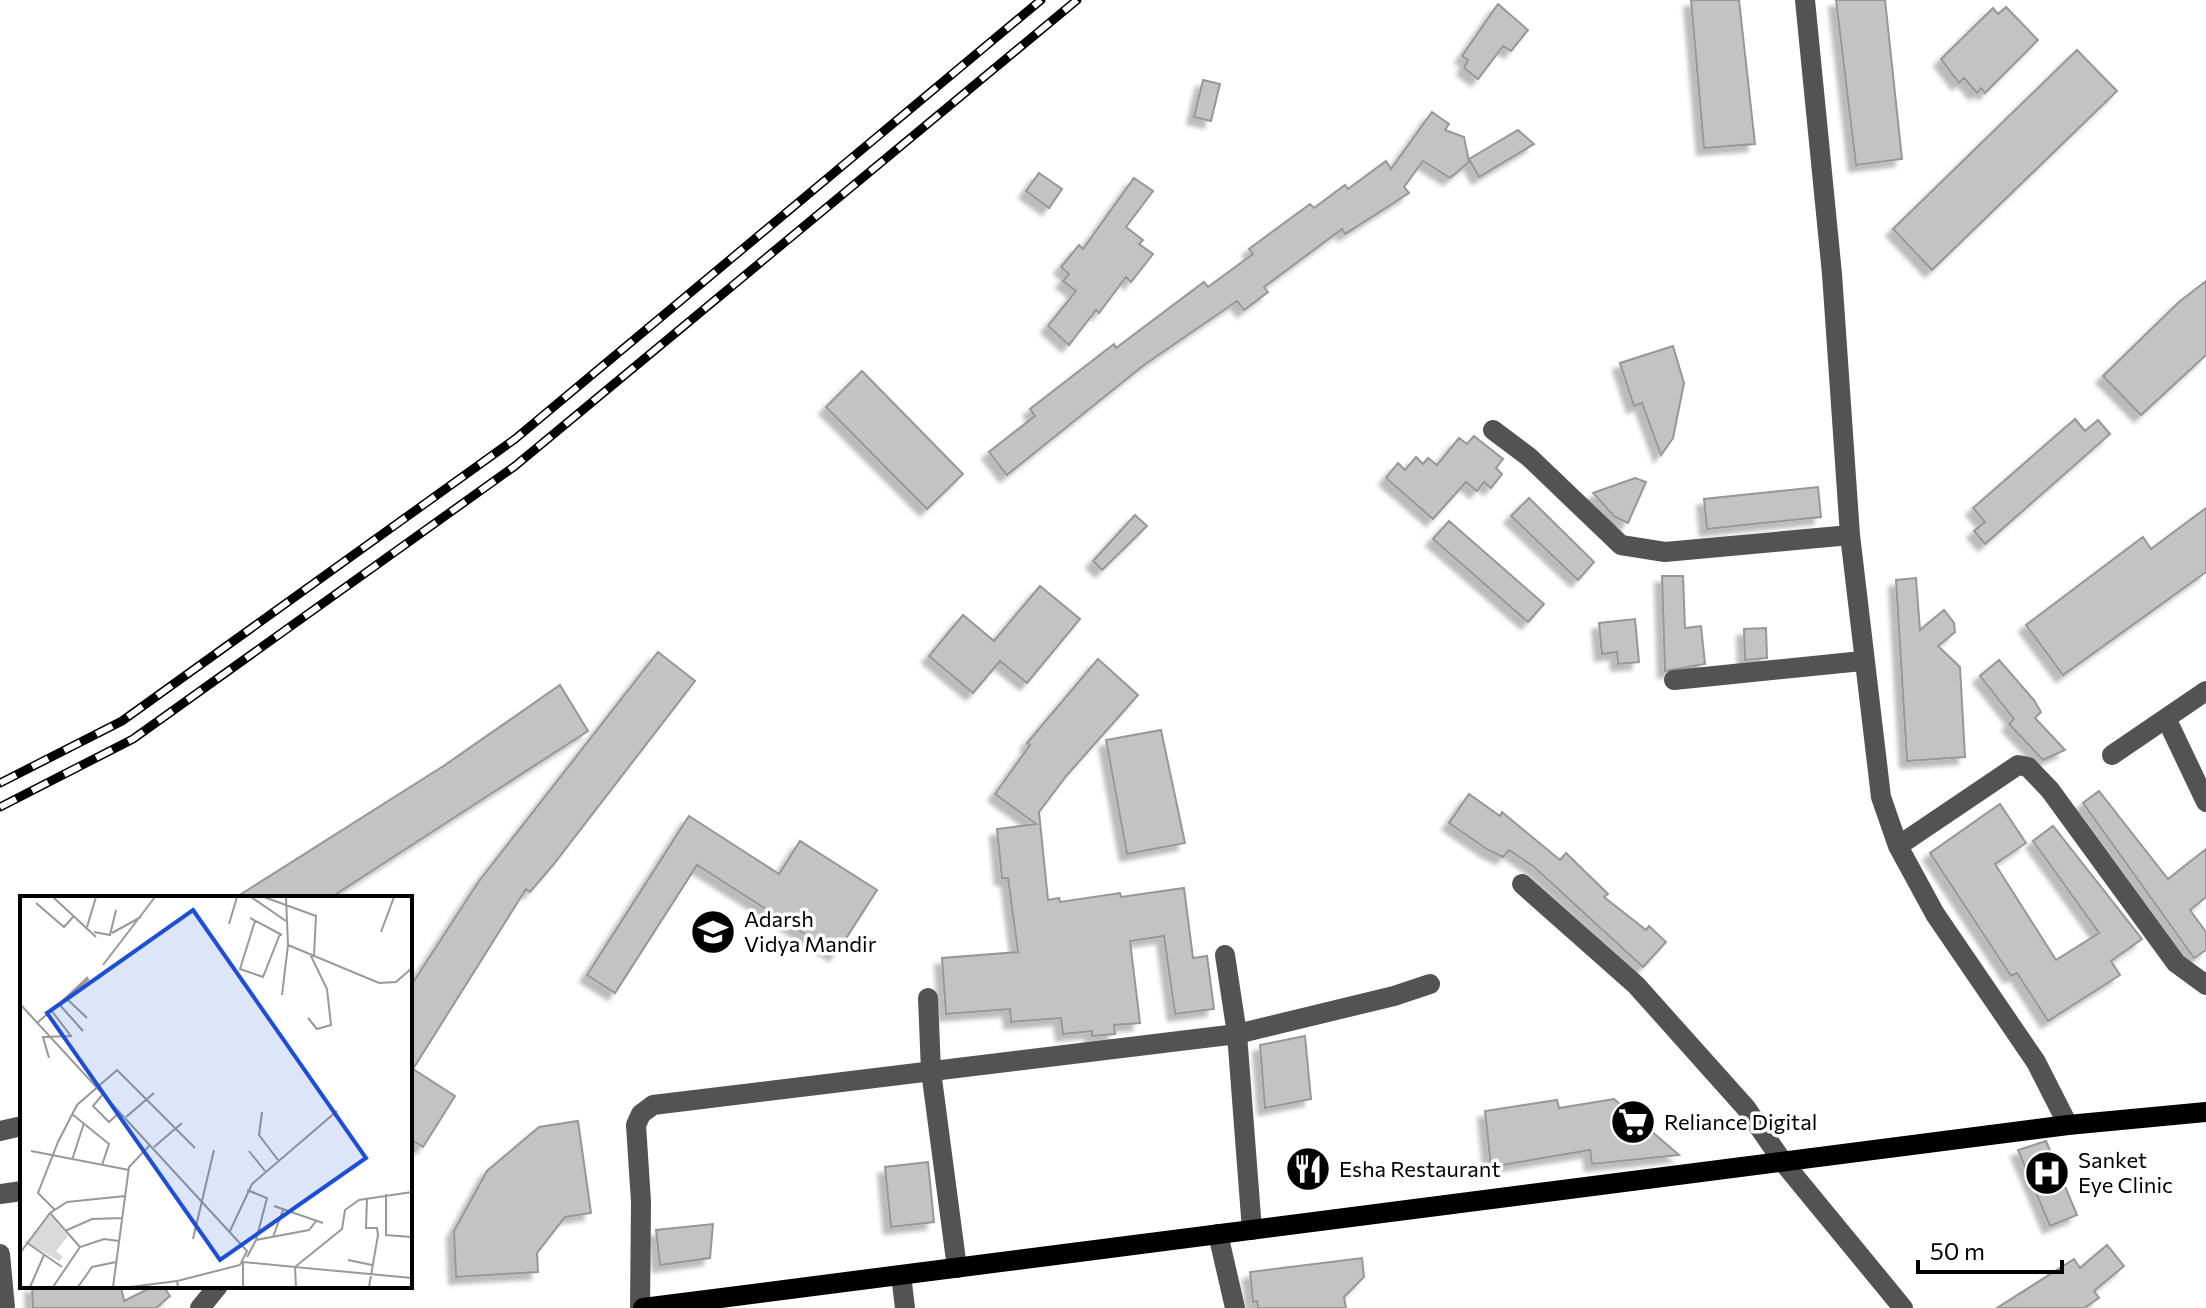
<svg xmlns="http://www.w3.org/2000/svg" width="2206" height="1308" font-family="Commissioner,sans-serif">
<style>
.building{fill:#c3c3c3;stroke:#979797;stroke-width:2;filter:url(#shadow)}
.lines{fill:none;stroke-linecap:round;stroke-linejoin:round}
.minor{stroke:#535353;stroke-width:20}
.major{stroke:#000;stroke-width:20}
.rail-casing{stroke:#000;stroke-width:9}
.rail{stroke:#fff;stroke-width:6;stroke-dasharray:18;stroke-linecap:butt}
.labels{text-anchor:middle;stroke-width:7;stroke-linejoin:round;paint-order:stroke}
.poi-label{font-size:22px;fill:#000;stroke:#fff;text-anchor:start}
.inset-road{fill:none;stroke:#999;stroke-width:2}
.view{fill:#1d4ed8;fill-opacity:0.15;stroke:#1d4ed8;stroke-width:4}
.inset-edge{fill:none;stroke:#000;stroke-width:4}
</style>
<defs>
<filter id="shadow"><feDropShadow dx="-7" dy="7" stdDeviation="2" flood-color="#0004"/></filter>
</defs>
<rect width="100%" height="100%" fill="#fff"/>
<path class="building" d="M1691,0H1739L1755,144L1704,148Z
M1836,0H1885L1902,159L1856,165Z
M1498,4L1528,30L1511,51L1503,46L1478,79L1464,68L1468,60L1462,56Z
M2006,7L2038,40L1985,93L1981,88L1977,93L1964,78L1959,83L1941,59L1993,8L1998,14Z
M2077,50L2117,91L1932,270L1893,229Z
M1203,80L1220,84L1211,121L1194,117Z
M1432,112L1449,124L1445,130L1464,137L1469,162L1450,178L1423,161L1404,187L1409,193L1345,234L1342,229L1264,287L1268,292L1244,310L1237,301L1144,365L1007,475L989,452L1035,416L1030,409L1114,344L1116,348L1204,282L1208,287L1253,254L1249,249L1310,204L1314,208L1345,185L1348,189L1386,161L1391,169Z
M1518,130L1534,144L1479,177L1469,159Z
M1039,173L1062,189L1049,208L1026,191Z
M1134,178L1153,191L1126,227L1143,240L1139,244L1153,254L1131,282L1126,277L1099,313L1096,310L1069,345L1048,326L1076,291L1063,281L1069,274L1061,267L1079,245L1083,249Z
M2206,281V355L2141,415L2103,376L2179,302Z
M1673,346L1684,383L1673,438L1661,455L1642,403L1634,406L1620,363Z
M862,371L963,474L927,509L826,407Z
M2075,419L2085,431L2098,420L2110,434L1985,544L1974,531L1985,522L1973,508Z
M1474,436L1503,459L1496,468L1502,474L1491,488L1484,482L1477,491L1466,482L1433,519L1386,478L1398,463L1405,470L1416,457L1423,464L1428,458L1437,465L1459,438L1467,444Z
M1635,478L1646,482L1628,523L1615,517L1593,493Z
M1818,487L1821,517L1707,529L1704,499Z
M1529,498L1594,562L1578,580L1511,516Z
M2206,508V572L2063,675L2026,625L2143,537L2151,549Z
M1135,515L1147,526L1102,570L1093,561Z
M1449,521L1544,604L1528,622L1433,539Z
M1662,576H1683L1685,628L1701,626L1705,664L1665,671Z
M1916,578L1920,630L1944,610L1954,623L1955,632L1938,646L1960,667L1965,757L1907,761L1896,580Z
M1040,586L1080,619L1027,683L1000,661L973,693L929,656L963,615L994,641Z
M1635,619L1639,662L1618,664L1617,652L1602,654L1599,623Z
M1766,628L1767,658L1745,660L1744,629Z
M658,652L695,681L553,865L530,892L526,889L413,1069L455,1096L423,1147L410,1139V987L479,881Z
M1098,659L1138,695L1067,775L1039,812L1048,900L1059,898L1060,902L1120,893L1121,897L1184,888L1193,958L1207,956L1214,1009L1175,1014L1164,936L1130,941L1140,1023L1114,1025L1115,1034L1092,1036V1031L1063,1034L1061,1018L1011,1022L1010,1009L946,1014L942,958L1018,952L1008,878H1002L997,829L1036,824L995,794L1030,745L1027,743Z
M1999,660L2034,700L2041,712L2035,718L2065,750L2043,760L2009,724L2014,719L1980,676Z
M560,685L588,731L330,898H235L445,765Z
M1161,730L1185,843L1127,854L1106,740Z
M2099,791L2168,879L2206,849V897L2190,910L2206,932V950L2194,958L2083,803Z
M1469,794L1500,816L1502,812L1560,860L1566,853L1608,894L1604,897L1646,930L1649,926L1666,942L1643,967L1534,867L1509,850L1503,857L1488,850L1449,823Z
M2000,804L2026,843L1995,864L2056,960L2099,933L2033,841L2053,826L2142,939L2111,961L2120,975L2048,1021L2017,973L2011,976L1930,853Z
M689,816L779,874L800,841L877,890L836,954L697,865L615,993L587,975Z
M1305,1036L1311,1099L1265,1108L1260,1045Z
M1614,1099L1679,1155L1592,1164L1590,1150L1491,1167L1485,1111L1557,1100L1559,1108Z
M578,1121L591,1213L565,1217L537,1253L538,1272L456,1277L454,1231L487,1171L539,1127Z
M2046,1141L2077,1215L2050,1226L2018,1150Z
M928,1162L934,1222L891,1227L885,1167Z
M713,1224L710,1258L660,1265L656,1230Z
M2107,1245L2124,1266L2094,1291L2099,1298L2084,1308H1997L2074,1259L2080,1268Z
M1362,1258L1364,1277L1344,1297L1346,1308H1258L1257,1301L1253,1302L1250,1272Z
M32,1286H121L124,1301L154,1286H163L170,1296L156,1308H33Z"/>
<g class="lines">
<path class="minor" d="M1805,0L1832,274L1850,535L1881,797L1898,846L1935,914L2036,1062L2068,1125
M1493,430L1529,457L1621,545L1665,552L1850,535
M1674,680L1862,661
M2167,720L2206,802
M2112,755L2206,691
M1898,846L2018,765L2028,767L2050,790L2176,963L2206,985
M1522,884L1636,985L1746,1108L1783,1162L1903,1308
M1225,955L1237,1034L1252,1230
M928,998L931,1071L957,1268
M0,1131L22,1126
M0,1194L22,1191
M1218,1234L1235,1308
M0,1254L5,1308
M901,1275L905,1308
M200,1308L218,1286
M640,1308L641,1202L636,1125L641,1114L653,1105L1237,1034L1394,996L1430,984"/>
<path class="major" d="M643,1308L2068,1125L2206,1112"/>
<g class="rail-casing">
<path id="rail" d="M0,783L122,721L515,439L1041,0
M0,807L133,739L515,466L1077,0"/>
</g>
<use href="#rail" class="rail"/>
</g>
<defs>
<g id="school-disc" transform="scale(2.3)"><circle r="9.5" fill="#000" stroke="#fff"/><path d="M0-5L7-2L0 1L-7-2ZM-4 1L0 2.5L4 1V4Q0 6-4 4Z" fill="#fff"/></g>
<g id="supermarket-disc" transform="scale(2.3)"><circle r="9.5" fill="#000" stroke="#fff"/><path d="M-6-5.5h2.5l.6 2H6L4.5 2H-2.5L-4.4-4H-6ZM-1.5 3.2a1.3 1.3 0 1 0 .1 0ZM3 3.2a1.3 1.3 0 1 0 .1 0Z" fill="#fff"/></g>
<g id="restaurant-disc" transform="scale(2.3)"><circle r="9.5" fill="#000" stroke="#fff"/><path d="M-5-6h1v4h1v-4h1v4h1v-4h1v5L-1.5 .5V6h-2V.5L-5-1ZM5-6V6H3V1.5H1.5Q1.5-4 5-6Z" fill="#fff"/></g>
<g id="hospital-disc" transform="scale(2.3)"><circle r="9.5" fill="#000" stroke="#fff"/><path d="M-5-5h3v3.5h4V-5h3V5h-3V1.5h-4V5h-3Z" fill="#fff"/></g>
</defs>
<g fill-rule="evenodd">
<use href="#school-disc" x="713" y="932"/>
<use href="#supermarket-disc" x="1633" y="1122"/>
<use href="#restaurant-disc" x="1308" y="1169"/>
<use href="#hospital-disc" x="2047" y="1173"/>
</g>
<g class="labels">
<g class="poi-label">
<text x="744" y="927">Adarsh<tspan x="744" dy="25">Vidya Mandir</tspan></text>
<text x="1664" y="1130">Reliance Digital</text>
<text x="2078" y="1168">Sanket<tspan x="2078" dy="25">Eye Clinic</tspan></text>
<text x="1339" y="1177">Esha Restaurant</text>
</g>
</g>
<g transform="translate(20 896)">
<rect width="392" height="392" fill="#fff"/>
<path d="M30,319L48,340L36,355L43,361L39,365L6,346Z" fill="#dadada"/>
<path class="inset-road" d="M33,1L76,41M231,1L266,25M244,1L296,20L294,59M266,1L268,49L359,87L376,86L392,72M16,7L44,31L53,21M230,22L262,39M235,25L220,73L243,81L260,38M209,28L217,1M67,31L76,1M74,36L90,39L96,14M361,36L374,1M92,37L121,21M83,69L135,1M68,81L39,108L69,83M262,99L268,49M46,102L67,122M0,108L227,355L220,369L157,385L158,391M288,122L297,133L311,129L307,93L290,58M17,127L39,108L63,135M29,162L23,141L51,140L31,114M83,198L73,210L89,226L100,216M242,216L239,239L258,264M52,218L89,248L82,269M106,221L134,197M134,251L162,227M11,255L109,274M229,255L245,275M52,264L64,227M227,294L247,302L236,344M347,302L346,332H357L358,339L349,391M254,310L303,327M35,314L18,297L38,246L57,209L97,174L175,252M30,317L60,351M45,335L72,323L102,322M210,335L232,288L317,215M365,339L392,341M366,339V298M253,341L263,314M173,343L194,254M6,346L42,371M0,357L30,317L47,306L105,300M227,361L236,344L289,334L297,324M328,364L352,369M10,391L24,359M33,391L60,351L84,343L99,345M58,391L72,371L96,366M93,391L109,271L130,249M110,391L157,385M223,391V366L275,371L322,333L325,314L339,304L392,296M276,391L275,371L392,382"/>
<path class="view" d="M173,14L346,262L200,364L27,117Z"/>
<rect width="392" height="392" class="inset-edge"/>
</g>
<path d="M1918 1260v12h144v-12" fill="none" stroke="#000000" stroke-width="4"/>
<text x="1930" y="1260" font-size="24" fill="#000000" stroke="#ffffff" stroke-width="6" paint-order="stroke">50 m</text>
</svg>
